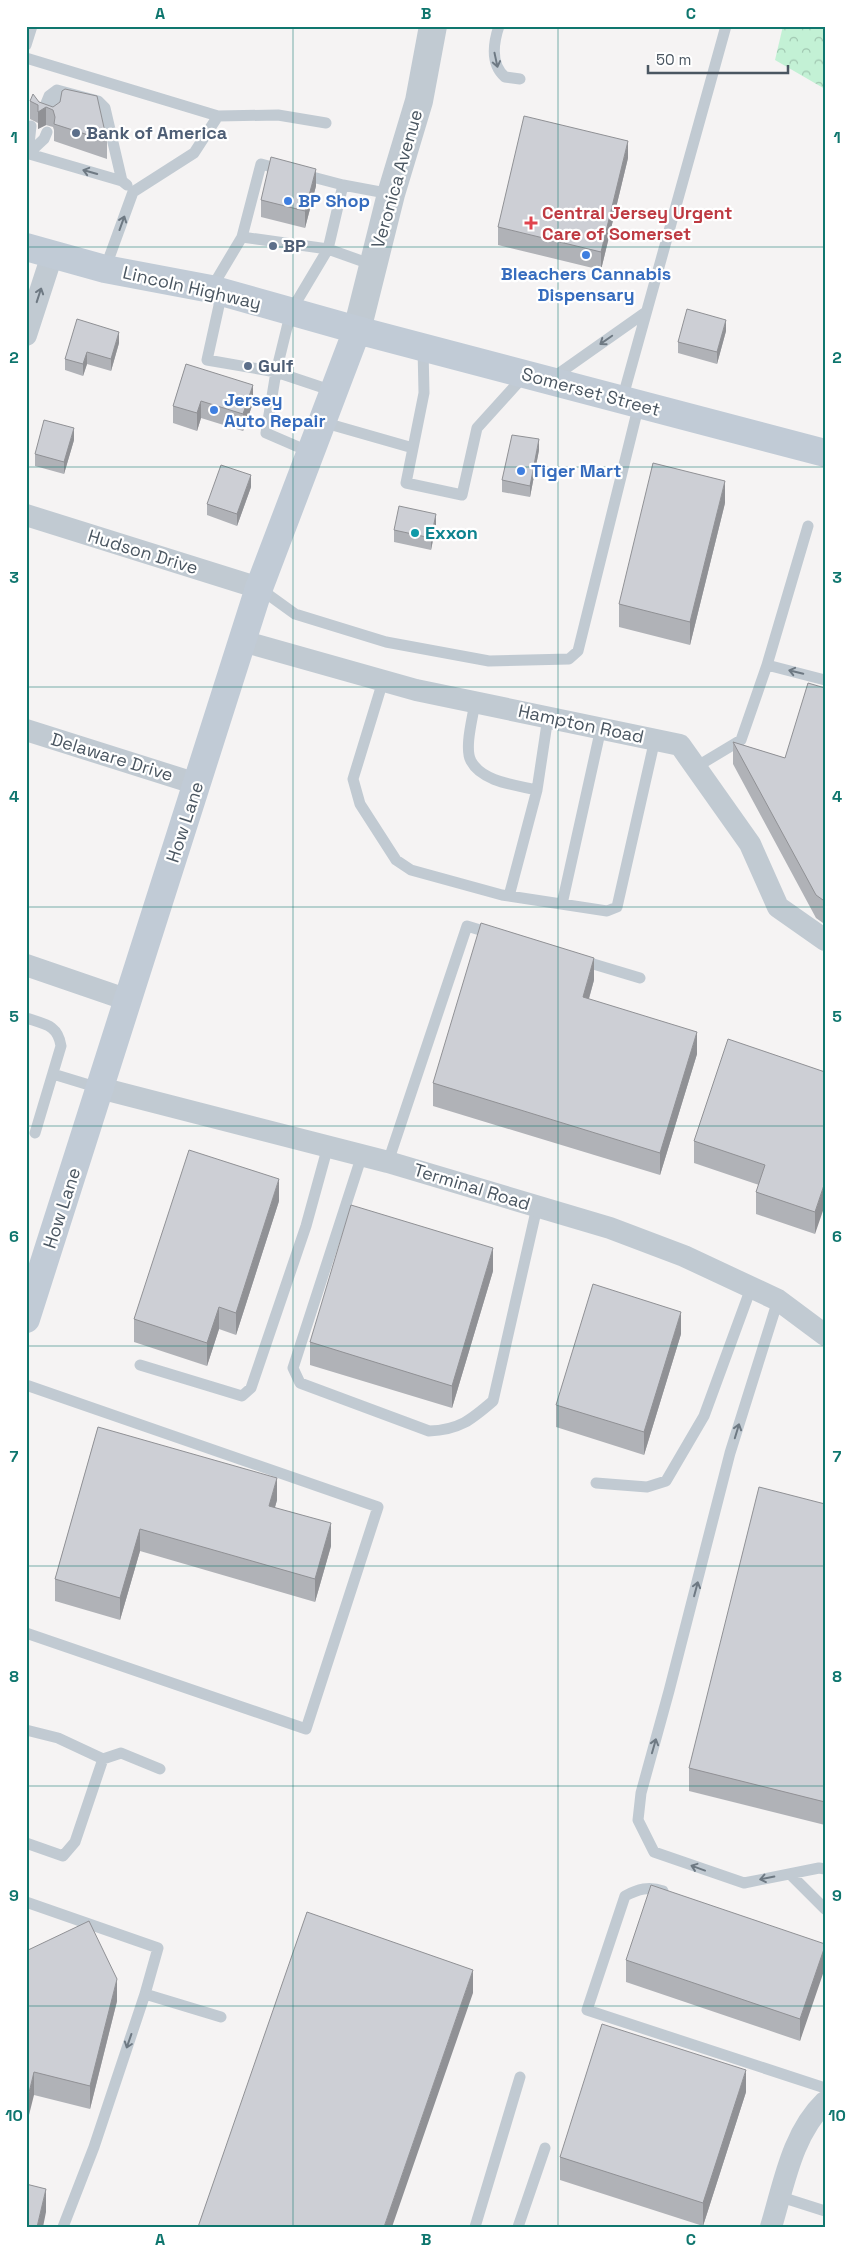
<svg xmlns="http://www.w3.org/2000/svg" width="851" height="2253" font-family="'Space Grotesk',sans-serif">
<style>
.forest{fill:url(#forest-crowns)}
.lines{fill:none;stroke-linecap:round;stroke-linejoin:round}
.service{stroke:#c1cad2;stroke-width:11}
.minor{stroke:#c1cad2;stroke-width:22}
.tertiary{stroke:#c1cad2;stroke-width:28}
.secondary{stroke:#c1cbd6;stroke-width:28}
.wall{fill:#b0b2b7}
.shaded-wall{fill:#909195}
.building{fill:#cdcfd5;stroke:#909195}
.oneway{stroke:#6e7983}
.grid{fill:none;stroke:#0f766e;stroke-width:1;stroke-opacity:0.55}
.service-dot{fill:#5c6f8a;stroke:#fff;stroke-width:2}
.shop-dot{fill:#3f7fe0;stroke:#fff;stroke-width:2}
.health-dot{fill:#e0444e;stroke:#fff;stroke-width:2}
.culture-dot{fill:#0f9aa8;stroke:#fff;stroke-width:2}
.labels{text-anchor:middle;stroke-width:4.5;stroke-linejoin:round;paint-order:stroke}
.service-label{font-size:18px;font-weight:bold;fill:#4e5e75;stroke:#fff;text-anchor:start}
.street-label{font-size:18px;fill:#4a5661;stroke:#fff}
.shop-label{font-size:18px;font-weight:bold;fill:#366cbe;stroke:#fff;text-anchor:start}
.health-label{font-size:18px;font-weight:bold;fill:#be3a42;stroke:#fff;text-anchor:start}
.culture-label{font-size:18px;font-weight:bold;fill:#0d838f;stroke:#fff;text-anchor:start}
.neatline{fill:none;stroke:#0f766e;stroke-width:2}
.grid-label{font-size:16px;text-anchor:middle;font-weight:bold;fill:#0f766e}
</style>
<defs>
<pattern id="forest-crowns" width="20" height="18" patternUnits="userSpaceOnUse" patternTransform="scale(1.25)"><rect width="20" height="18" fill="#c3f1d5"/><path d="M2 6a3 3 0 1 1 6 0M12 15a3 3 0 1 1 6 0" fill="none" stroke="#a0c6b0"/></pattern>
</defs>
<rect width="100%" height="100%" fill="#f5f3f3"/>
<path class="forest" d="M783,26H825V89L775,60Z"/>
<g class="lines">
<path class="service" d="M499,26C493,44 490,64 505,77L520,79
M26,45L32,26
M26,58L218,116L278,115L326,123
M42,113L49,96L57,90L98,101L105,108L122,181
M51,117L56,103L71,94
M26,153L122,181L127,185
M28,154L44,139L47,132
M28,154L31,126
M301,174L343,185
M242,237L261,164L283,170
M373,265L328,249L343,185L391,194
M105,269L133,192L194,153L218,116
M211,289L242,237L328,249L291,311L276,372L207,360L222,292
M423,348L424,393L406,483L462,495L477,428L524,376
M551,379L646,312
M622,400L726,26
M322,422L413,448
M310,452L266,433L276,372L333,391
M259,588L295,614L386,642L489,661L569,659L578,651L639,404
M767,665L825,680
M383,681L353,779L360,804L396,860L411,870L502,895L607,911L617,907L655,739
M475,702C473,717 464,748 471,761C482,782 516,785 537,790L548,717
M696,767L741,740L767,665L808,526
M509,896L537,790
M562,904L601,728
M580,960L640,978
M26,1018C45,1024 58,1025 61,1046L35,1133
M53,1074L99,1088
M362,1155L293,1368L300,1383L429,1431C459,1430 471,1420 493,1401L537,1207
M388,1162L467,926L493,934
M778,1300L730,1453L669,1691L641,1793L638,1820L654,1852L744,1883L819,1868L825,1869
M140,1365L242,1396L251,1388L306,1226L328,1146
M26,1385L378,1507L306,1729L26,1633
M596,1483L647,1487L666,1481L704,1416L751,1288
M26,1730L58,1738L103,1759L75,1842L63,1856L26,1843
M103,1759L121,1753L160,1769
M790,1874L825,1909
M663,1891C649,1886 638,1889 625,1896L587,2010L825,2088
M26,1902L158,1948L145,1994L221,2017
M781,2197L825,2211
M63,2227L94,2147L145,1994
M475,2227L520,2077
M518,2227L545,2148"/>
<path class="minor" d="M26,335L52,255
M26,515L259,588
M242,641L416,690L680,745L750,844L778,907L825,940
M26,730L197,784
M26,965L128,1000
M100,1088L388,1162L610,1228L684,1256L778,1300L825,1335
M771,2227C784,2184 792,2134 825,2102"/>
<path class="tertiary" d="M357,330L391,194L419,101L433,26"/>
<path class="secondary" d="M26,247L105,269L211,289L357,330L825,453
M26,1319L259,588L357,330"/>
</g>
<path class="wall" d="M30,101L39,102L107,141V159L54,141V130L53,127L46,125L38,129V123L30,119Z
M628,158L601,270L498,245V227Z
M316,186L305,228L261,217V200Z
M726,331L717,364L678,353V342Z
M119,343L111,371L87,364L83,376L65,370V359Z
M186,364L253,403L243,431L201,418L197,431L173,423V406Z
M74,440L64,474L35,466V454Z
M539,450L530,497L502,492V480Z
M251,487L237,526L207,515V504Z
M725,503L690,645L619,627V604Z
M436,525L431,550L394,542V530Z
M825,688L823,923L816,918L733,764V742L785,758Z
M594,980L589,999L697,1054L660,1175L433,1106V1083Z
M825,1072L815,1234L756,1214V1192L759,1185L694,1163V1141Z
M279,1201L236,1335L219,1329L207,1366L134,1342V1319Z
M493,1271L452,1408L310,1365V1342Z
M681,1334L644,1455L556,1427V1405Z
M98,1427L277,1500L275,1507L331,1546L315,1602L140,1551L120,1620L55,1601V1579Z
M825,1504V1825L689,1791V1768Z
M825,1944L800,2041L626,1982V1960Z
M26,1951L117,2001L90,2109L34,2095Z
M746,2092L703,2226L560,2180V2157Z"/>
<path class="shaded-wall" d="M46,107V125L38,129V112Z
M628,141V158L601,270V252Z
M316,169V186L305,228V211Z
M726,320V331L717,364V352Z
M119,332V343L111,371V359Z
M87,352V364L83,376V364Z
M253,385V403L243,431V414Z
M201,401V418L197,431V413Z
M74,428V440L64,474V462Z
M539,439V450L530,497V486Z
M251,475V487L237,526V514Z
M725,481V503L690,645V622Z
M436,514V525L431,550V538Z
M825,895V917L823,923V900Z
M594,958V980L583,1019V997Z
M697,1032V1054L660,1175V1153Z
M279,1179V1201L236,1335V1313Z
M825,1182V1205L815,1234V1212Z
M493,1248V1271L452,1408V1386Z
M219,1307V1329L207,1366V1343Z
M681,1312V1334L644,1455V1432Z
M277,1478V1500L269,1528V1506Z
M331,1523V1546L315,1602V1579Z
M140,1529V1551L120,1620V1598Z
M825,1946V1968L800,2041V2019Z
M473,1970V1993L392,2227H384Z
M117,1979V2001L90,2109V2086Z
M746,2070V2092L703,2226V2203Z
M34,2072V2095L26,2127V2105Z
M46,2189V2212L43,2227H37Z"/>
<path class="building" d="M65,89L97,96L107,141L54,124L55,117L53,110L46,107L38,112V105L30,101L33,94L39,102L53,107L60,102L62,91Z
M524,116L628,141L601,252L498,227Z
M271,157L316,169L305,211L261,200Z
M687,309L726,320L717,352L678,342Z
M77,319L119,332L111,359L87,352L83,364L65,359Z
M186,364L253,385L243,414L201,401L197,413L173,406Z
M44,420L74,428L64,462L35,454Z
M512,435L539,439L530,486L502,480Z
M653,463L725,481L690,622L619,604Z
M221,465L251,475L237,514L207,504Z
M399,506L436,514L431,538L394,530Z
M808,683L825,688V895L823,900L816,895L733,742L785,758Z
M481,923L594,958L583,997L697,1032L660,1153L433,1083Z
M728,1039L825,1072V1182L815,1212L756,1192L765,1165L694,1141Z
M189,1150L279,1179L236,1313L219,1307L207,1343L134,1319Z
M351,1205L493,1248L452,1386L310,1342Z
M593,1284L681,1312L644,1432L556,1405Z
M98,1427L277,1478L269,1506L331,1523L315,1579L140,1529L120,1598L55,1579Z
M759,1487L825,1504V1802L689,1768Z
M651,1885L825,1944V1946L800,2019L626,1960Z
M307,1912L473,1970L384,2227H198Z
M89,1921L117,1979L90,2086L34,2072L26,2105V1951Z
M602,2024L746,2070L703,2203L560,2157Z
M26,2184L46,2189L37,2227H26Z"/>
<defs><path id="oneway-shaft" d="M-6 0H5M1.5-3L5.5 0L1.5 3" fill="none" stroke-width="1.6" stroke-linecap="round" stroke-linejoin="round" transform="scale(1.25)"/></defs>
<g class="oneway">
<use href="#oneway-shaft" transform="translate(496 60) rotate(78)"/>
<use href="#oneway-shaft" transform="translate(90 172) rotate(-164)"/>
<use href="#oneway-shaft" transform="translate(122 223) rotate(-70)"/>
<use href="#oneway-shaft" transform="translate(39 295) rotate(-72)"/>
<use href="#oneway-shaft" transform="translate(606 340) rotate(145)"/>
<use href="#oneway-shaft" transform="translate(796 672) rotate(-166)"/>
<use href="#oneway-shaft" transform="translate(737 1431) rotate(-73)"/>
<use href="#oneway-shaft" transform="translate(696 1589) rotate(-75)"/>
<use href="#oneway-shaft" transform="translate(654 1746) rotate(-74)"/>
<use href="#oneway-shaft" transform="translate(698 1868) rotate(-160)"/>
<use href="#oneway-shaft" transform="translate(767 1878) rotate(169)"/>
<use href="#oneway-shaft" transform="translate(129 2041) rotate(109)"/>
</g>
<path class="grid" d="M293,26V2227M558,26V2227M26,247H825M26,467H825M26,687H825M26,907H825M26,1126H825M26,1346H825M26,1566H825M26,1786H825M26,2006H825"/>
<g class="service-dot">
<circle cx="76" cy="133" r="5"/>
<circle cx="273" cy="246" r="5"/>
<circle cx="248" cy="366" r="5"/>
</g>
<g class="shop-dot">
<circle cx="288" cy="201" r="5"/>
<circle cx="586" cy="255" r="5"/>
<circle cx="214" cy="410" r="5"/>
<circle cx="521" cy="471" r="5"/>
</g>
<path class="health-dot" d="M528.5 215.5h5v5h5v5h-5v5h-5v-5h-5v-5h5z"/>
<circle class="culture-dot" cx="415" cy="533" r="5"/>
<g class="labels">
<g class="service-label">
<text x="86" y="139">Bank of America</text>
<text x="283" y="252">BP</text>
<text x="258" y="372">Gulf</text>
</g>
<g class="street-label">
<text transform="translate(397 179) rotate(-74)" y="6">Veronica Avenue</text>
<text transform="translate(192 288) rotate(13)" y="6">Lincoln Highway</text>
<text transform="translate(591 392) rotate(15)" y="6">Somerset Street</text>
<text transform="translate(143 552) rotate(17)" y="6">Hudson Drive</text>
<text transform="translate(581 724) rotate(12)" y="6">Hampton Road</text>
<text transform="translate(112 757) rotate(17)" y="6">Delaware Drive</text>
<text transform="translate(185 822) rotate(-72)" y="6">How Lane</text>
<text transform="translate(472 1187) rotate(17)" y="6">Terminal Road</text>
<text transform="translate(62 1208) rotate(-72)" y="6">How Lane</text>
</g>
<g class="shop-label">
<text x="298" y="207">BP Shop</text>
<text x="586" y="280" text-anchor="middle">Bleachers Cannabis<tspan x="586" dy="21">Dispensary</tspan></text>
<text x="224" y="406">Jersey<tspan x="224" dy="21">Auto Repair</tspan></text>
<text x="531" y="477">Tiger Mart</text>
</g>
<g class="health-label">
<text x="542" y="219">Central Jersey Urgent<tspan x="542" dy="21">Care of Somerset</tspan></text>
</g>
<g class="culture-label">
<text x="425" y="539">Exxon</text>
</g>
</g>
<rect width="851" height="2253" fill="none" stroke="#ffffff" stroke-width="55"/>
<path d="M648 65v8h140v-8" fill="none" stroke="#4a5661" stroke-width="2.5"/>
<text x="656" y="65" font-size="15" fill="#4a5661" stroke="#ffffff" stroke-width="4" paint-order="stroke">50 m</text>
<rect x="28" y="28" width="796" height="2198" class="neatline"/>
<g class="grid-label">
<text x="160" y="19">A</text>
<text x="426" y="19">B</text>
<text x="691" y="19">C</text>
<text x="14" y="143">1</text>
<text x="837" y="143">1</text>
<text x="14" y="363">2</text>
<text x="837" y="363">2</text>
<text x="14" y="583">3</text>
<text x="837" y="583">3</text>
<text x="14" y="802">4</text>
<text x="837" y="802">4</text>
<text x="14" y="1022">5</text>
<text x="837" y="1022">5</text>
<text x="14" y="1242">6</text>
<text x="837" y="1242">6</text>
<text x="14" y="1462">7</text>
<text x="837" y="1462">7</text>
<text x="14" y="1682">8</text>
<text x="837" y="1682">8</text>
<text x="14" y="1901">9</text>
<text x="837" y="1901">9</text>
<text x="14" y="2121">10</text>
<text x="837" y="2121">10</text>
<text x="160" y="2245">A</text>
<text x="426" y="2245">B</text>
<text x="691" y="2245">C</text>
</g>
</svg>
